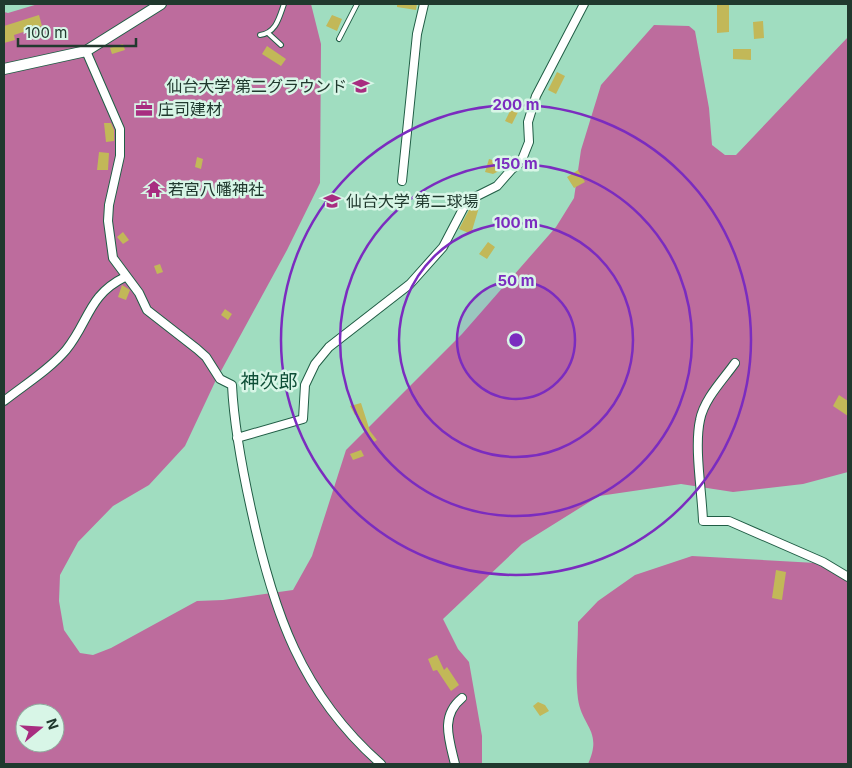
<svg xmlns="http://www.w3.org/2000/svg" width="852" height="768" font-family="Inter,'Noto Sans JP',sans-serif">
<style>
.forest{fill:#bd6c9d;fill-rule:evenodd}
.building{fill:#c2b858}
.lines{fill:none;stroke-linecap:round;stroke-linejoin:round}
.lane-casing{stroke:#205d45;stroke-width:6}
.street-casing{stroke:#205d45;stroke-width:10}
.secondary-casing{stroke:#205d45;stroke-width:12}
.lane{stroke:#fff;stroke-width:4}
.street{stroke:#fff;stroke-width:8}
.secondary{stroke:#fff;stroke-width:10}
.ring{fill:none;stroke:#7b2cbf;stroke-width:2.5}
.labels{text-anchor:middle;stroke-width:5;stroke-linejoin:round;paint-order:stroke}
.poi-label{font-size:16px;fill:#20392e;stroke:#d8f6e7;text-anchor:start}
.quarter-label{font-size:19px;fill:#0e4e37;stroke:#d8f6e7}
.centre{fill:#7b2cbf;stroke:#d8f6e7;stroke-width:2.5}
.ring-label{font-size:15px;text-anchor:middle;font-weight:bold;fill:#7b2cbf;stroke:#d8f6e7;stroke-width:5;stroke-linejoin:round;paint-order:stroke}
</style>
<rect width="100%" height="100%" fill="#a0ddc0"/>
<path class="forest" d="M38,4H311L321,44L320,183L287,250L215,382L185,446L149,485L113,506L78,542L60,575L59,601L64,630L80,653L93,655L111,648L197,601L223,600L293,590L312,556L346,450L462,334L556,227L574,198L581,150L601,85L654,25L689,26L695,31L709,108L712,145L725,155H736L848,37V472L803,484L733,492L681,484L599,496L522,544L443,619L458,649L469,662L482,736V764H4V12L8,13ZM25,713H55V743H25Z
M692,556L834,564L848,579V764H588C603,731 582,727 578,699C575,675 578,647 578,622L598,601L635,575Z"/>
<path class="building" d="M397,4H417L416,10L397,7Z
M717,4H729V32L717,33Z
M39,15L42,26L14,35L15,40L4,43V26Z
M332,15L342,19L337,31L326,26Z
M763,21L764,38L754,39L753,22Z
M123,44L125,50L112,54L110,48Z
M267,46L286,59L281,66L262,54Z
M733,49H751V60L733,59Z
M557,72L565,76L556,94L548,90Z
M513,105L520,108L512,124L505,121Z
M104,123H111L114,130V141L106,142Z
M99,152L109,153L108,170H97Z
M197,157L203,159L201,169L195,167Z
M489,159L496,161L501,170L493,174L485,172Z
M578,170L585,182L574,188L567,177Z
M153,183L159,186L156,197L149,194Z
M477,202L480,204L471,234L459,229L470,208Z
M123,232L129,240L123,244L117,237Z
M488,242L495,247L487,259L479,254Z
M160,264L163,272L157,274L154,266Z
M122,285L130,290L126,300L118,297Z
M225,309L232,314L228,320L221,315Z
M839,395L848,401V416L833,406Z
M361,403L370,431L377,440L372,443L357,413L355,415L350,406Z
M361,450L364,456L353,460L350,454Z
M776,570L786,572L782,600L772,598Z
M437,655L444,670L447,667L459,685L451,691L437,670L433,671L428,659Z
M538,702L545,705L549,711L540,716L533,706Z"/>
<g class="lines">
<g class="lane-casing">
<path id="lane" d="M269,34L281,45
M260,35C276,33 279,18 284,4
M339,39L357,4"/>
</g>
<g class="street-casing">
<path id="street" d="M86,51L120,129V156L109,205L108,221L113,258L139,293L147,310L197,349L206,357L220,379L232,385C234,427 242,468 251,509C273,611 301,694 381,764
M402,181L417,34L424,4
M735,363C723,380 704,399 700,420C694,448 702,492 703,521H729L823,562L848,577
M4,401C24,385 49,370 66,350C89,322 88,295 125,277
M237,438L303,419L305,385L315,364L329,347L410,284L443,247L465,205L475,197L497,186L512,169L521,162L529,142L528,122L536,96L584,4
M455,764C449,739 440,716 462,698"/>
</g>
<g class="secondary-casing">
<path id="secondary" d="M4,69L86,51L161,4"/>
</g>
<use href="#lane" class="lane"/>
<use href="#street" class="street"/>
<use href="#secondary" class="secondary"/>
</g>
<circle cx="516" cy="340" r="59" fill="#7b2cbf" fill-opacity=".12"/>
<g class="ring">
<circle cx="516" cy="340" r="59"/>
<circle cx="516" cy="340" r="117"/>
<circle cx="516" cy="340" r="176"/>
<circle cx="516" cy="340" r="235"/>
</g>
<defs>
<g id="university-bare" transform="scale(1.35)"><path d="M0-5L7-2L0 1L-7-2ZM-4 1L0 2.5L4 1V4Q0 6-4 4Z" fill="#a82d80" stroke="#d8f6e7" stroke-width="2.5" paint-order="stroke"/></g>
<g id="office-bare" transform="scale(1.35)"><path d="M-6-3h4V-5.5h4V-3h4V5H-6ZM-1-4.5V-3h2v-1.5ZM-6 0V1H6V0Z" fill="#a82d80" stroke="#d8f6e7" stroke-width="2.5" paint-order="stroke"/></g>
<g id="temple-bare" transform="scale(1.35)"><path d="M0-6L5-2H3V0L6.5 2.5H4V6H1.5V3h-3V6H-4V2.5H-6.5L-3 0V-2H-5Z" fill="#a82d80" stroke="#d8f6e7" stroke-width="2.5" paint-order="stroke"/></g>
</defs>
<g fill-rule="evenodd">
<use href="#university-bare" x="361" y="86"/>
<use href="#office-bare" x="144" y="109"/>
<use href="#temple-bare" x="154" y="189"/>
<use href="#university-bare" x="332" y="201"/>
</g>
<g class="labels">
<g class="poi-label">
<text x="347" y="92" text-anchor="end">仙台大学 第二グラウンド</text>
<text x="158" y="115">庄司建材</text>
<text x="168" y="195">若宮八幡神社</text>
<text x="346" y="207">仙台大学 第二球場</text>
</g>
<g class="quarter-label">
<text x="269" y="388">神次郎</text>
</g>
</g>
<circle cx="516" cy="340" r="8" class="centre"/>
<g class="ring-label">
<text x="516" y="110">200 m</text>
<text x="516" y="169">150 m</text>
<text x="516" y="228">100 m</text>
<text x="516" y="286">50 m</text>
</g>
<rect width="852" height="768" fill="none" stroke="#20392e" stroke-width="10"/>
<g transform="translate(40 728) rotate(72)"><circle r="24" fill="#d8f6e7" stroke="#8eaa9d"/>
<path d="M0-4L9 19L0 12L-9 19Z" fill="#a82d80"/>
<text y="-8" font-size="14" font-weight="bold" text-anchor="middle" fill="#20392e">N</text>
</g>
<path d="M18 38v8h118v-8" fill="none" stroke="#20392e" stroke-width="2.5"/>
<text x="25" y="38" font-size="15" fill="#20392e" stroke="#d8f6e7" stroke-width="4" paint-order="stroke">100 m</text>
</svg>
